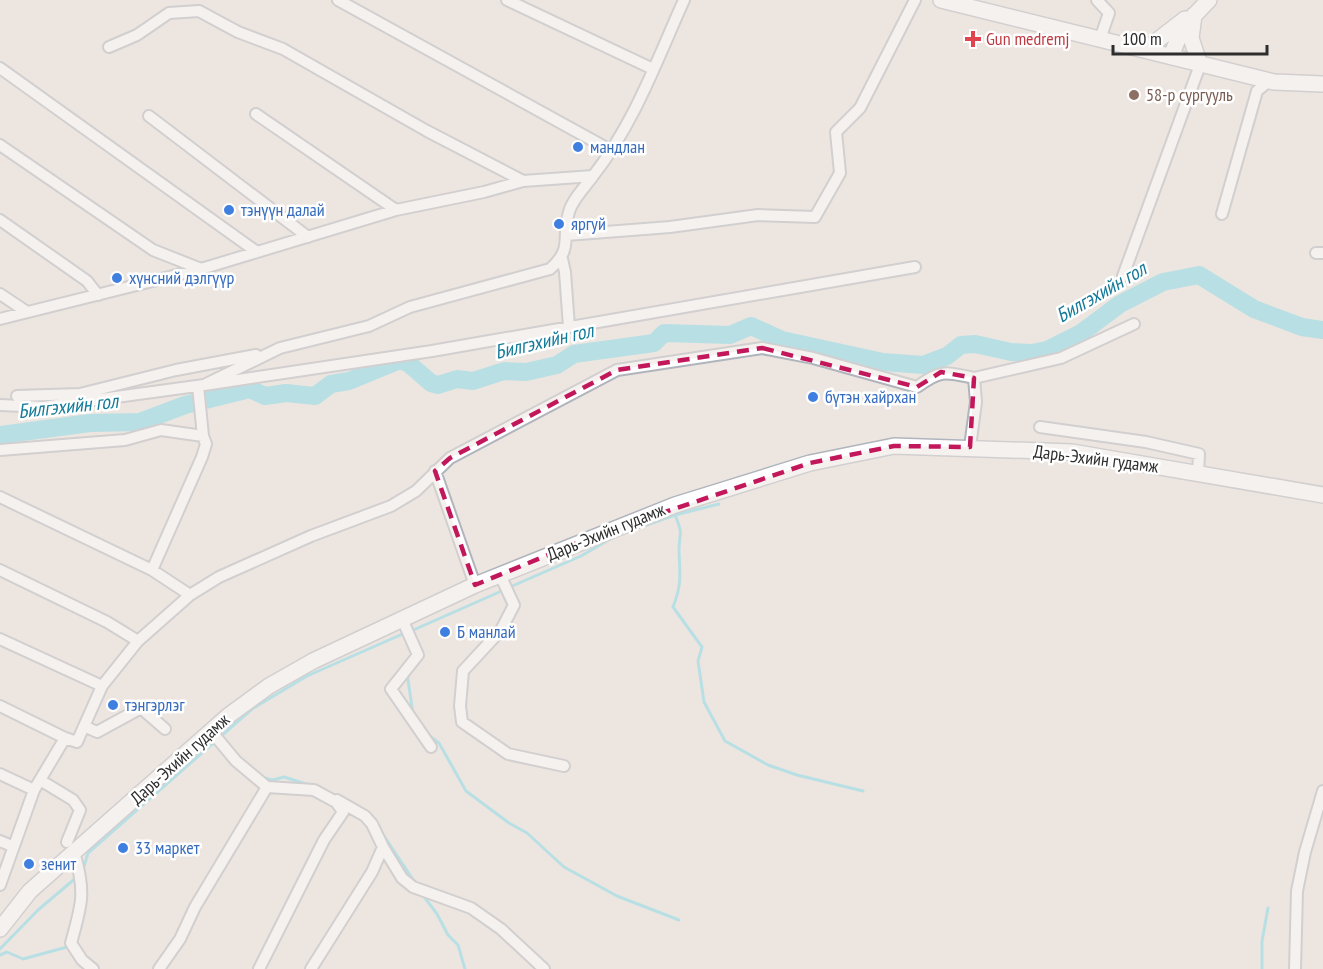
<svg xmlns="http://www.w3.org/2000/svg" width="1323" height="969" font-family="'PT Sans Narrow',sans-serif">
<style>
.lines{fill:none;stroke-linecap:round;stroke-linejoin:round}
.stream{stroke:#79d8e9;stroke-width:3}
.river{stroke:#79d8e9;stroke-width:18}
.minor-casing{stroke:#b0b4bc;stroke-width:14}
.secondary-casing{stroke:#b0b4bc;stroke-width:18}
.minor{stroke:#fff;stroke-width:10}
.secondary{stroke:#fff;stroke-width:15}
.marked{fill:none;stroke:#c2185b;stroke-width:4.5;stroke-dasharray:12 8;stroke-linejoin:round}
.health-dot{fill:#e0444e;stroke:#fff;stroke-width:2}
.education-dot{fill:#8d6e63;stroke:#fff;stroke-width:2}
.shop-dot{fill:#3f7fe0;stroke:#fff;stroke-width:2}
.labels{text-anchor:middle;stroke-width:5;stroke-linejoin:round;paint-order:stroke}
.health-label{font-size:18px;fill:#be3a42;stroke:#fff;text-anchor:start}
.education-label{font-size:18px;fill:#785e54;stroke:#fff;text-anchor:start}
.shop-label{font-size:18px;fill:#366cbe;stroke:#fff;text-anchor:start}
.street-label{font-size:18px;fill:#2d2d2d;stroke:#fff}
.water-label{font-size:20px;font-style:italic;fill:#147a99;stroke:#fff}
</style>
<rect width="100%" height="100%" fill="#ede6e0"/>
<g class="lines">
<path class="stream" d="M675,515C684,536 679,532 679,551C680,575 682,584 673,607L702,647L698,661L704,702L725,741L768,765L797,775L863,791
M624,533L675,515L719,504
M510,587L581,556L612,538
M411,631L504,590
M407,673L413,714
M427,734L439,743L466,791L509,823L527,833L564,867L617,896L679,920
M260,777L273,780L284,777L309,785
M378,827L416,884
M83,870L88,853L252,709L307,676L405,633
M422,894L437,914L448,935L458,945L465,969
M0,949L38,910L77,877
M0,955L7,952L23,959L67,947L71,949
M1262,969V941L1268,908"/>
<path class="river" d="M0,435L90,423L140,422L185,405L250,389L265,396L286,393L315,396L331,384L349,381L400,360L408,363L431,383L438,385L457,379L473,381L504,371L526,372L557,365L574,354L654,343L664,333L730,335L751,326L782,340L883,362L923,365L947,356L961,345L975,344L1011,352L1032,353L1047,350L1081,333L1120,304L1163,282L1199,275L1254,309L1302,327L1323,330"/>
<g class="minor-casing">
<path id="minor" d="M338,0L612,151
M507,0L653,69
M1097,0L1109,13L1100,39
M109,47L137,35L169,13L199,11L238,32L283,49L427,131L523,181
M0,68L257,252
M256,114L396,210
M149,116L308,237
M0,145L153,250L201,269
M1222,214L1257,91L1269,81
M0,220L87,281L98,295
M567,235L670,227L758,215L815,217L840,173L836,132L860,108L915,0
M1316,253H1323
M562,259L565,272L569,327
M1123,276L1200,65
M0,294L27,312
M0,319L201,269L396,210L484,192L523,181L593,176C634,124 657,60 684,0
M204,385L432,351L915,267
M198,386L203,436
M17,396L80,394L176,370L256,355
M0,405L43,407L204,385L280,348L369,326L410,307L550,269C574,248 561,238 569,212C572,200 585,187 593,176
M1040,427L1146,442L1199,454L1198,474
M970,447L976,402L974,378L1061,358L1134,324
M0,450L125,440L161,430L203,436L206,444L202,457L152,570
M435,471L475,585
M0,497L152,570L190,595
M0,570L107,622L138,641
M500,575L514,605L501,630L463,671L460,706L462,722L508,754L564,766
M402,619L418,655L391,689L431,747
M0,639L102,686
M0,706L65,738
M86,727L97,732L141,708L165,729
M211,731L236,761L267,787L314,790L336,802L343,812L324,840L259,969
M0,774L34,790
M40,780L73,800L80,810L67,842
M0,841L12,846
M383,847L402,878L413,887L471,908L501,929L544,969
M74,852C86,892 82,904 71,943L82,960L93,969
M0,885L34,790L65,738L77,742L102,686L138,641L190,595L219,577L311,536L391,506L416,491L450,458L617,370L762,348L813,358L917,387C941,369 946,372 974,378
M159,969L180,939L195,907L267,787
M311,969L372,872L383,847L372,824L365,816L337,800
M1295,969L1297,891L1305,852L1323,791"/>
</g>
<g class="secondary-casing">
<path id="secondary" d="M941,0L1274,82L1323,84
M1194,15L1191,38L1200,65
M1145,50L1185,19
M1171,56L1183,27L1209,0
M0,929L30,891L228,716L269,686L313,661L475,585L675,505L810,463L894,446L1072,452L1323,495"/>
</g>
<use href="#minor" class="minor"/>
<use href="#secondary" class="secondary"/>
</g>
<path d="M0 0H1323V969H0ZM762,348L917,387L941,372L974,378L970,447L894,446L810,463L594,536L475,585L435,471L450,458L617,370Z" fill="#ede6e0" fill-opacity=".55" fill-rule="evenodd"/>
<path class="marked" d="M762,348L917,387L941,372L974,378L970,447L894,446L810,463L594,536L475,585L435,471L450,458L617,370Z"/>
<path class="health-dot" d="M970 30h6v6h6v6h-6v6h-6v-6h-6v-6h6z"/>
<circle class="education-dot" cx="1134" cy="95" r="6"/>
<g class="shop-dot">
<circle cx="578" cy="147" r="6"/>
<circle cx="229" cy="210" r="6"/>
<circle cx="559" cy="224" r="6"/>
<circle cx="117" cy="278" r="6"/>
<circle cx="813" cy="397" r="6"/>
<circle cx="445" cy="632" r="6"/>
<circle cx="113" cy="705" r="6"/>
<circle cx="123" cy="848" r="6"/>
<circle cx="29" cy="864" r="6"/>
</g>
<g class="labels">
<g class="health-label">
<text x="986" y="45">Gun medremj</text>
</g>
<g class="education-label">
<text x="1146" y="101">58-р сургууль</text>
</g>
<g class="shop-label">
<text x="590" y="153">мандлан</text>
<text x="241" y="216">тэнүүн далай</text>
<text x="571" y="230">яргуй</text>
<text x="129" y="284">хүнсний дэлгүүр</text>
<text x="825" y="403">бүтэн хайрхан</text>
<text x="457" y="638">Б манлай</text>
<text x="125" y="711">тэнгэрлэг</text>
<text x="135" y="854">33 маркет</text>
<text x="41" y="870">зенит</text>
</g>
<g class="street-label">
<text transform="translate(1096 459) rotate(7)" y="6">Дарь-Эхийн гудамж</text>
<text transform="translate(606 532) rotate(-22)" y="6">Дарь-Эхийн гудамж</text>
<text transform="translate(180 759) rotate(-42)" y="6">Дарь-Эхийн гудамж</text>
</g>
<g class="water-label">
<text transform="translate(1101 292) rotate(-30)" y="7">Билгэхийн гол</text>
<text transform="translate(544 341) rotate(-13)" y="7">Билгэхийн гол</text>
<text transform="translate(68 406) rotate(-6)" y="7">Билгэхийн гол</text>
</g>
</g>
<path d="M1113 45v9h154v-9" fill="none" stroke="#2d2d2d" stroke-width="3"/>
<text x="1122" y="45" font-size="18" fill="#2d2d2d" stroke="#ffffff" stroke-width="4.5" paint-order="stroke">100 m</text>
</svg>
